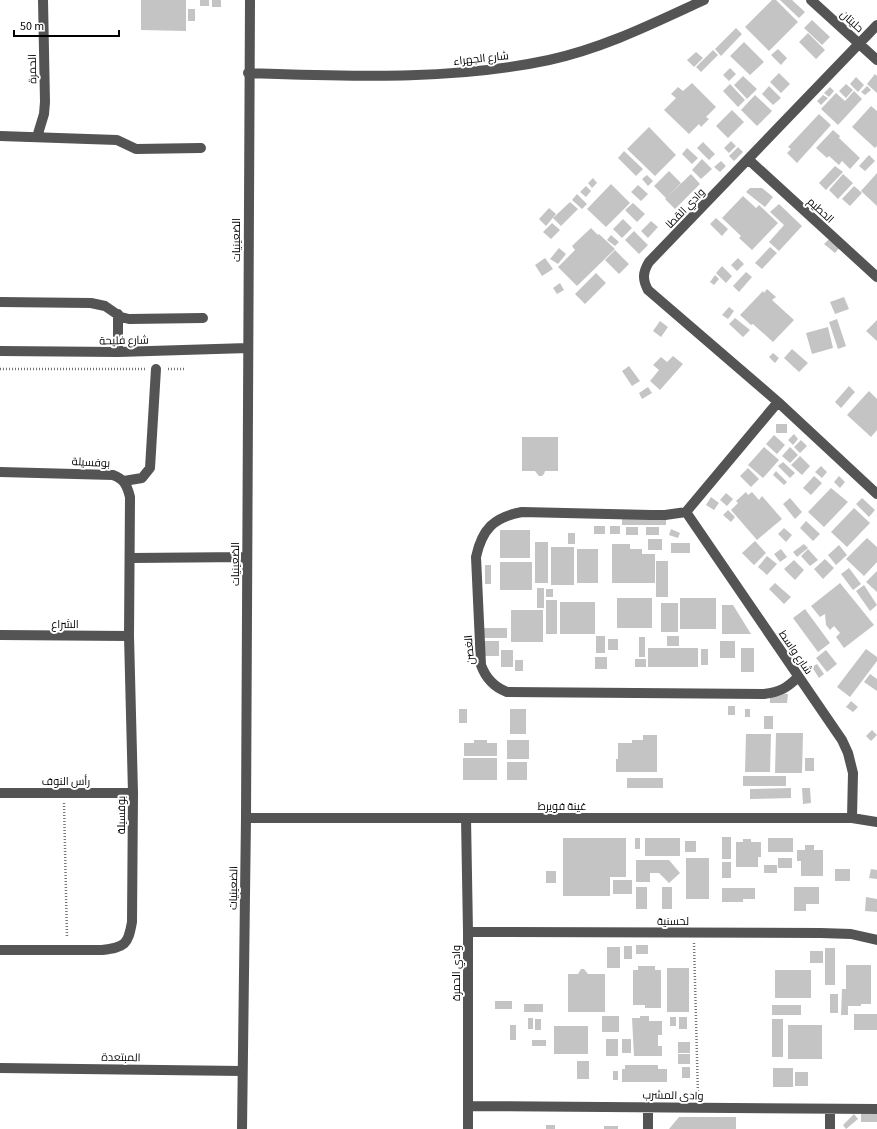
<svg xmlns="http://www.w3.org/2000/svg" width="877" height="1129" font-family="'Source Sans 3',Cairo,sans-serif">
<style>
.building{fill:#c4c4c4}
.lines{fill:none;stroke-linecap:round;stroke-linejoin:round}
.path{stroke:#767676;stroke-width:2.5;stroke-dasharray:1 2;stroke-linecap:butt}
.minor{stroke:#545454;stroke-width:10}
.labels{text-anchor:middle;stroke-width:4;stroke-linejoin:round;paint-order:stroke}
.street-label{font-size:11px;fill:#000;stroke:#fff}
</style>
<rect width="100%" height="100%" fill="#fff"/>
<path class="building" d="M141,0H186V31L141,30Z
M200,0H209V6H200Z
M212,0H221V7H212Z
M772,0H776L798,22L769,51L745,27Z
M780,0H792L805,12L799,18Z
M188,9H195V21H188Z
M812,20L830,37L822,45L804,28Z
M736,28L742,34L721,56L715,49Z
M808,33L825,50L816,59L799,42Z
M744,42L764,62L750,75L730,56Z
M778,49L787,58L781,65L771,55Z
M713,50L718,55L701,72L696,67Z
M696,52L703,58L694,67L687,60Z
M730,68L736,74L729,81L723,75Z
M779,73L790,84L781,93L770,82Z
M875,74L877,76V93L867,84Z
M743,76L757,89L747,99L734,85Z
M856,77L864,85L858,92L850,84Z
M692,83L716,107L706,117L709,119L701,127L699,124L689,134L664,110L676,98L671,94L678,87L683,91Z
M730,84L745,100L738,107L723,91Z
M846,84L853,90L846,98L839,91Z
M769,86L781,98L773,105L762,94Z
M867,86L871,90L865,95L861,92Z
M830,87L834,91L829,97L824,93Z
M854,91L862,99L838,125L821,109L836,93L845,101Z
M755,95L772,111L757,126L741,110Z
M823,95L828,98L821,105L817,101Z
M871,106L877,111V146L875,148L852,127Z
M732,110L744,122L728,138L716,126Z
M819,114L831,125L797,163L787,153L791,149L788,147Z
M649,127L676,155L655,176L627,149Z
M833,130L840,136L839,138L860,158L850,169L842,161L839,165L829,156L827,158L816,148Z
M731,141L736,146L729,153L724,148Z
M703,142L715,154L709,160L697,148Z
M738,147L743,152L734,161L729,156Z
M687,148L698,158L692,164L682,154Z
M624,151L643,169L636,176L618,158Z
M869,155L875,161L865,171L859,166Z
M702,159L712,169L701,179L692,170Z
M721,161L726,166L720,172L714,167Z
M835,166L843,172L826,190L819,183Z
M669,171L681,183L666,198L654,186Z
M877,173V206L861,191Z
M691,174L700,184L675,209L665,199Z
M843,174L853,183L838,199L829,190Z
M647,175L653,181L648,186L642,179Z
M593,178L597,183L592,188L588,183Z
M611,184L630,203L606,227L587,209Z
M638,185L648,194L641,201L631,192Z
M586,186L591,191L586,197L580,192Z
M854,186L862,193L850,206L842,199Z
M750,188H762L773,197L765,207L746,192Z
M577,194L587,204L582,209L572,200Z
M743,196L756,208L759,205L778,223L752,250L739,238L741,236L722,218Z
M570,202L578,209L561,226L553,218Z
M633,203L645,214L637,222L625,210Z
M779,204L802,226L779,251L769,242L784,225L770,212Z
M549,208L556,214L546,226L539,219Z
M716,218L728,229L722,236L710,224Z
M623,219L632,228L622,238L613,229Z
M651,221L658,227L648,238L641,231Z
M552,223L560,230L551,239L543,232Z
M591,228L598,235L599,234L615,249L577,286L558,267L575,250L572,246Z
M634,231L648,245L639,254L625,240Z
M611,235L619,242L615,246L607,240Z
M830,238L840,247L835,253L824,244Z
M770,247L777,253L762,269L755,263Z
M559,248L566,254L558,264L550,259Z
M615,250L629,264L619,274L605,260Z
M545,258L553,269L542,276L535,265Z
M738,258L744,264L737,271L731,265Z
M722,266L732,276L726,283L716,273Z
M746,272L752,277L739,292L733,286Z
M596,273L606,283L585,304L575,294Z
M715,275L719,279L714,285L710,282Z
M560,283L564,290L557,294L553,288Z
M767,289L776,297L772,300L794,320L773,342L753,324L751,325L740,315L763,291L764,293Z
M844,297L849,309L835,314L830,302Z
M729,307L734,311L728,319L722,315Z
M735,318L750,330L743,337L729,324Z
M837,319L846,346L838,349L829,322Z
M877,320V341L866,331Z
M660,321L668,327L661,337L653,331Z
M828,327L833,348L812,354L806,333Z
M792,349L808,363L799,372L784,358Z
M773,353L779,358L775,363L769,357Z
M673,356L683,364L660,390L650,381L659,370L653,365L661,357L667,362Z
M629,366L640,381L632,386L622,371Z
M849,386L855,392L841,408L835,402Z
M648,387L652,393L642,399L639,393Z
M869,391L877,399V430L871,437L847,415Z
M776,424H787V433H776Z
M794,434L798,439L793,445L788,440Z
M774,435L785,445L777,454L766,444Z
M522,437H558V471H545L544,474L542,476H539L535,471H522Z
M801,440L807,446L800,453L794,447Z
M764,447L779,460L763,478L748,465Z
M790,447L798,455L790,463L782,456Z
M800,456L810,466L802,475L791,465Z
M783,462L795,473L790,478L778,466Z
M821,466L827,472L822,478L815,472Z
M748,468L759,479L751,487L740,476Z
M776,471L787,482L784,485L773,475Z
M814,476L822,483L811,495L803,488Z
M839,476L845,482L840,488L834,482Z
M831,488L848,502L824,527L808,512Z
M746,492L748,495L752,492L759,500L762,496L782,519L757,540L731,510L738,503L736,501Z
M726,493L733,499L727,506L720,500Z
M711,497L719,503L714,510L706,505Z
M790,498L802,512L795,519L783,504Z
M862,498L875,510L869,517L856,504Z
M854,508L870,523L847,547L831,532Z
M728,510L735,517L731,522L723,515Z
M622,516H666V525H622Z
M806,521L820,534L813,541L800,528Z
M594,526H605V534H594Z
M610,526H620V534H610Z
M626,527H638V535H626Z
M646,527H659V535H646Z
M784,528L792,535L786,542L778,534Z
M671,529L680,533L678,538L669,535Z
M500,530H530V558H500Z
M568,533H575V544H568Z
M867,538L877,547V562L864,576L846,559Z
M648,539H662V550H648Z
M755,541L766,553L754,565L742,553Z
M535,542H548V583H535Z
M671,543H690V553H671Z
M612,544H630V549H642V554H655V583H612Z
M804,544L808,548L797,557L793,552Z
M839,545L847,555L836,565L828,555Z
M551,547H574V585H551Z
M577,549H598V583H577Z
M781,549L787,557L780,562L774,554Z
M808,549L818,560L810,566L801,556Z
M767,556L777,564L767,575L758,567Z
M825,559L834,568L823,579L814,569Z
M794,560L804,570L795,580L784,569Z
M656,561H668V597H656Z
M500,562H532V590H500Z
M485,565H491V584H485Z
M849,568L861,584L853,590L841,574Z
M877,571V592L866,582Z
M775,583L791,597L784,604L769,589Z
M840,583L874,625L844,648L836,637L840,633L834,626L830,630L826,625L825,614L820,617L811,606Z
M864,585L877,605L870,611L856,591Z
M537,588H544V608H537Z
M546,589H553V597H546Z
M617,598H652V628H617Z
M680,598H716V629H680Z
M546,600H557V634H546Z
M560,602H595V634H560Z
M661,603H678V632H661Z
M722,605H733L751,634H722Z
M805,609L830,643L818,652L793,618Z
M511,610H543V642H511Z
M484,628H507V638H484Z
M596,636H605V653H596Z
M667,636H679V646H667Z
M639,637H645V657H639Z
M608,639H618V650H608Z
M482,641H499V656H482Z
M720,641H735V658H720Z
M648,648H698V667H648Z
M741,648H754V672H741Z
M701,649H708V665H701Z
M866,649L877,657V661L850,697L837,687Z
M501,650H513V667H501Z
M826,650L837,664L827,672L816,658Z
M595,657H607V669H595Z
M635,659H646V667H635Z
M515,660H523V671H515Z
M817,664L824,674L819,678L812,667Z
M870,674L877,679V691L864,682Z
M770,693L788,694L787,703H770Z
M851,701L858,707L853,712L846,707Z
M728,706H735V715H728Z
M459,709H467V723H459Z
M510,709H526V734H510Z
M745,709H750V717H745Z
M764,716H773V729H764Z
M872,730L877,735L871,741L866,736Z
M776,733H803L802,773H775Z
M746,734H771L770,772H745Z
M643,735H657V772H616V759H618V743H632V740H643Z
M474,740H487V743H497V756H464V743H474Z
M507,740H529V759H507Z
M463,758H497V780H463Z
M805,758H814V771H805Z
M507,762H527V780H507Z
M743,776H786V786H743Z
M627,778H663V788H627Z
M791,788V798L750,799V789Z
M802,788H810L811,803L803,804Z
M722,837H731V859H722Z
M563,838H626V877H610V896H563Z
M635,838H640V849H635Z
M645,838H680V856H645Z
M768,838H793V852H768Z
M743,839H751V842H761V857H758V867H736V842H743Z
M685,841H696V852H685Z
M805,845H814V850H823V876H801V861H797V850H805Z
M686,858H709V899H686Z
M778,858H792V868H778Z
M636,860H669L680,873L669,883L659,873H650V882H636Z
M722,862H731V878H722Z
M764,865H777V873H764Z
M835,869H850V881H835Z
M871,869L877,870V879L869,878Z
M546,871H556V883H546Z
M613,880H632V894H613Z
M636,887H647V909H636Z
M662,887H672V909H662Z
M794,887H819V904H806V911H794Z
M722,888H755V899H743V902H722Z
M866,897L877,899V912L865,911Z
M636,945H648V954H636Z
M624,946H632V959H624Z
M607,947H620V968H607Z
M825,948H835V985H825Z
M810,951H823V963H810Z
M846,965H871V1004H861V1006H848V1015H841L842,989H846Z
M638,966H655V970H661V1008H645V1005H633V970H638Z
M667,968H689V1012H667Z
M581,969H584L588,974H605V1012H568V974H578Z
M775,970H811V998H775Z
M830,994H838V1013H830Z
M495,1001H512V1009H495Z
M524,1004H543V1012H524Z
M772,1005H801V1015H772Z
M854,1014H877V1030H854Z
M602,1016H619V1032H602Z
M640,1016H649V1021H662V1035H658V1046H662V1056H634L632,1018H640Z
M670,1017H676V1026H670Z
M679,1017H687V1029H679Z
M528,1018H533V1029H528Z
M535,1019H541V1030H535Z
M772,1019H783V1057H772Z
M510,1025H516V1040H510Z
M788,1025H822V1059H788Z
M554,1026H588V1054H554Z
M606,1039H618V1056H606Z
M622,1039H631V1053H622Z
M532,1040H546V1046H532Z
M678,1042H690V1053H678Z
M678,1054H690V1064H678Z
M577,1061H589V1079H577Z
M625,1065H658V1069H667V1082H622V1069H625Z
M682,1067H690V1078H682Z
M773,1068H793V1087H773Z
M613,1071H618V1080H613Z
M795,1072H808V1086H795Z
M861,1113H877V1122H861Z
M854,1114L858,1119L846,1129L843,1125Z
M679,1117H736V1129H669Z
M546,1125H555V1129H546Z
M604,1126H618V1129H604Z"/>
<g class="lines">
<path class="path" d="M0,369H145
M168,369H185
M64,803L67,938
M694,943L698,1096"/>
<path class="minor" d="M811,0L877,60
M877,25L649,262C643,272 642,279 648,290L778,402L877,494
M248,73C349,76 451,81 549,60C604,48 654,23 704,0
M0,136L117,140L136,149L201,148
M37,137L44,114L45,102L43,0
M749,160L877,277
M0,302L91,303L105,306L121,317L129,319L203,318
M0,351L118,352L248,348
M118,352V314
M0,472L113,475C124,479 127,485 130,497L129,636L133,793L132,922C128,945 125,947 102,950H0
M124,481L142,478L150,468L156,369
M686,512L665,515H651L522,512C494,517 482,529 476,557L481,665C486,679 494,687 507,692L764,694C780,692 787,688 798,677
M686,512L842,740L848,753L853,773L852,818
M686,512L778,402
M131,558L247,557
M0,635L129,636
M0,793H133
M246,818H852L877,822
M466,818L468,932V1129
M468,932L821,933L851,934L877,940
M0,1068L242,1071
M468,1106L877,1109
M648,1107V1129
M242,1129L246,818L250,0
M830,1129V1110"/>
</g>
<g class="labels">
<g class="street-label">
<text transform="translate(852 21) rotate(42)" y="4">حليتان</text>
<text transform="translate(481 58) rotate(-6)" y="4">شارع الجهراء</text>
<text transform="translate(32 69) rotate(-91)" y="4">الحمرة</text>
<text transform="translate(685 208) rotate(-46)" y="4">وادي القطا</text>
<text transform="translate(821 210) rotate(43)" y="4">الحطيم</text>
<text transform="translate(236 240) rotate(-90)" y="4">الضعينيات</text>
<text transform="translate(124 340) rotate(-1)" y="4">شارع فليحة</text>
<text transform="translate(91 462) rotate(3)" y="4">بوفسيلة</text>
<text transform="translate(235 564) rotate(-90)" y="4">الضعينيات</text>
<text x="65" y="628">الشراع</text>
<text transform="translate(469 650) rotate(-95)" y="4">الغصن</text>
<text transform="translate(796 652) rotate(56)" y="4">شارع واسط</text>
<text x="66" y="785">رأس النوف</text>
<text x="562" y="810">غينة فويرط</text>
<text transform="translate(121 815) rotate(-90)" y="4">بوفسيلة</text>
<text transform="translate(233 888) rotate(-89)" y="4">الضعينيات</text>
<text x="673" y="925">لحسنية</text>
<text transform="translate(456 973) rotate(-90)" y="4">وادي الحمرة</text>
<text transform="translate(121 1057) rotate(1)" y="4">المبتعدة</text>
<text transform="translate(673 1095) rotate(1)" y="4">وادى المشرب</text>
</g>
</g>
<path d="M14 30v6h105v-6" fill="none" stroke="#000000" stroke-width="2"/>
<text x="20" y="30" font-size="12" fill="#000000" stroke="#ffffff" stroke-width="3" paint-order="stroke">50 m</text>
</svg>
